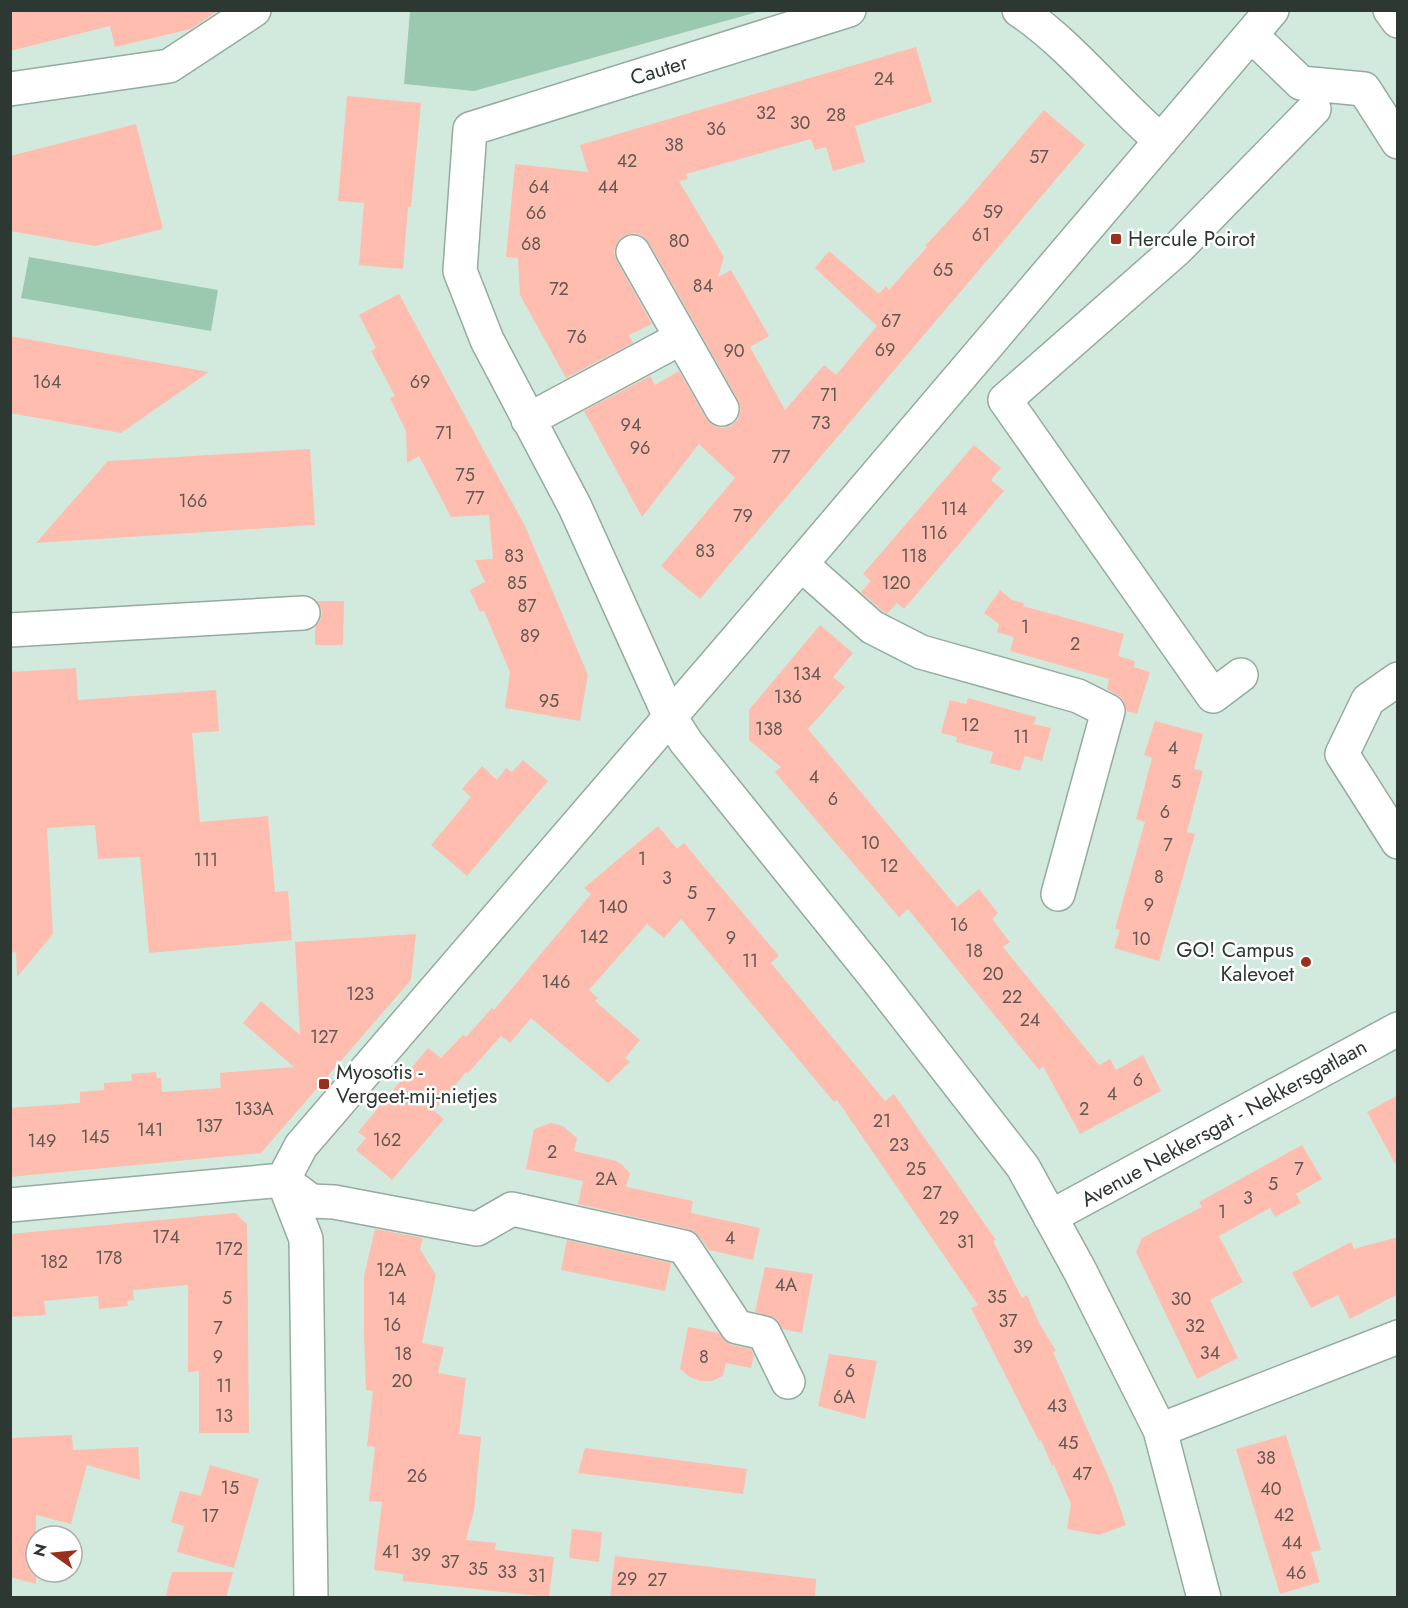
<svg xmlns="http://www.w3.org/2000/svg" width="1408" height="1608" font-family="Jost,sans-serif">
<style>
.green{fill:#9bc9b0}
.building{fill:#febdaf}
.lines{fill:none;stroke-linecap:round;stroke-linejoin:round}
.minor-casing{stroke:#95ab9f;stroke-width:36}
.minor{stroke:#fff;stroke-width:33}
.poi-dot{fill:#992f1d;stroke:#fff;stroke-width:2}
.labels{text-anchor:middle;stroke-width:5;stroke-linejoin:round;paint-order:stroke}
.number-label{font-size:18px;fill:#625952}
.street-label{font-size:21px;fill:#2e3833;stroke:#fff}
.poi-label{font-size:21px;fill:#2e3833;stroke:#fff;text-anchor:start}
</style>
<rect width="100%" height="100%" fill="#d2eadd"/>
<path class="green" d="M410,11V10L761,11L474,91L404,84Z
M29,257L218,290L211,331L21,298Z"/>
<path class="building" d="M10,10H219L191,29L115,47L110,26L10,51Z
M916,47L932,102L855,126L865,162L833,171L826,147L815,150L811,139L686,174L688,179L679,181L724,257L718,277L731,270L769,336L750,347L785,410L824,365L836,375L877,326L815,268L829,251L879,294L886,286L889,290L927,247L925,246L963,205L1044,110L1085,145L700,599L661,566L735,478L699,444L642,517L584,411L650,376L655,385L679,371L706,418L713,425L722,428L731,426L738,419L741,410L738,400L649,243L643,236L634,233L623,236L617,243L614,252L617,261L652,324L629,335L633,343L566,378L520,295L518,258L506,257L515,164L588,172L580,145Z
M347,96L421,103L411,207H408L403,269L359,265L364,203L338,201Z
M136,124L163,229L95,246L10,231V156Z
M399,294L525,526L588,675L580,721L505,708L510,672L484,611L480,612L470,590L485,582L475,560L493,559L489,515L451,517L419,456L407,463L406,431L390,398L395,396L371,351L376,348L359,315Z
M10,336L209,372L121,433L10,413Z
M974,445L1001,468L991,480L1004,491L904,609L897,603L887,614L884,612L861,592L871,581L863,574Z
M310,449L315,525L36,543L108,461Z
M1000,590L1012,600L1024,603L1023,606L1124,634L1118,656L1135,661L1134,667L1150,672L1137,714L1126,711L1123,699L1107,689L1109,679L1010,651L1014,637L997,632L999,624L984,613Z
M317,601H344L343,645H315V627L320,621L322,612Z
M820,625L853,653L833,677L845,687L808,729L957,907L979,889L998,913L992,919L1010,942L1003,947L1099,1065L1110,1059L1116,1070L1143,1055L1161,1091L1080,1134L1043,1066L1039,1070L908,909L899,917L775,772L781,767L749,740V710Z
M76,668L78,700L216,690L219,731L192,733L200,822L268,816L275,892L288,891L292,940L149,953L140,857L98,859L95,825L47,828L53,934L17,977L16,952L10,953V672Z
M968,698L1036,717L1034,724L1051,728L1042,761L1025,756L1020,771L990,763L993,752L956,742L957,737L941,733L950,700L966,704Z
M1155,721L1203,734L1194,769L1203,771L1187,832L1195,834L1159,961L1114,948L1120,930L1115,929L1145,822L1136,819L1152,758L1144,755Z
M523,760L548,781L467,876L431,845L471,797L462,789L482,766L497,780L506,768L512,772Z
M658,826L677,849L684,843L779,956L771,963L885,1101L894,1094L996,1240L993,1241L1022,1298L1027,1295L1039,1323L1056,1351L1053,1352L1113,1487L1126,1525L1099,1535L1067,1529L1071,1504L1054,1465L1052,1466L1041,1440L1039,1441L971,1308L978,1305L837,1100L834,1102L681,919L664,938L647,924L589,990L598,998L595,1001L640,1040L625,1058L630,1062L608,1083L531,1018L510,1043L501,1036L468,1073L466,1072L434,1111L444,1119L392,1180L356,1150L366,1138L358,1132L428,1048L441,1058L463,1035L466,1037L492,1008L494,1010L591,894L584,888Z
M416,934L411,980L261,1153L10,1177V1108L80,1103V1092L104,1090V1083L132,1081L131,1074L156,1072L157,1078H161L162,1092L221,1088L220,1073L294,1067L243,1023L261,1001L300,1035L295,942Z
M1398,1095V1169L1367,1112Z
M551,1123L563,1126L577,1138L574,1151L616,1161L621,1164L630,1173L626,1187L693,1201L691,1213L760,1228L753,1260L709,1250L700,1237L688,1229L578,1204L583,1181L526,1169L534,1129Z
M1302,1145L1322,1179L1296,1194L1301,1203L1275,1217L1270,1208L1219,1236L1243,1282L1210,1300L1238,1358L1197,1379L1136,1252L1142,1238L1202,1207L1199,1202Z
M235,1213L247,1224L249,1433H199V1371L188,1372V1285L133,1290L134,1300L127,1301L128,1306L99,1309L98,1296L44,1301L46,1315L10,1317V1234Z
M375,1229L423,1238L420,1249L436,1275L422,1343L444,1347L438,1373L466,1378L459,1434L481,1437L474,1511L466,1540L496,1543L495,1550L554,1557L549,1597L403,1581V1574L374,1570L382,1502L369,1501L375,1447L367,1446L373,1391L366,1390L364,1333V1276Z
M1398,1237V1294L1350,1319L1338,1295L1311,1308L1292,1273L1351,1242L1354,1249Z
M567,1240L671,1263L665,1291L561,1270Z
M765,1267L813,1274L802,1333L783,1329L775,1318L755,1312Z
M688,1327L719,1333L732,1345L751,1349L754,1355L751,1368L726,1363L723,1376L712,1381H700L690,1377L680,1369Z
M829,1354L877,1361L865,1419L818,1406Z
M72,1435L73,1450L138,1447L140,1480L87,1465L71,1524L36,1515V1584L10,1577V1438Z
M1286,1435L1321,1550L1311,1552L1320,1582L1280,1594L1236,1449Z
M585,1448L747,1469L743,1494L578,1473Z
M210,1465L259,1479L234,1568L177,1552L184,1526L171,1522L180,1491L201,1496Z
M572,1529L602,1532L599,1562L569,1558Z
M615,1556L816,1579L815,1598H610Z
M172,1572H233L226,1598H165Z"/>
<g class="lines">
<g class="minor-casing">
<path id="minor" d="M849,10L470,129L460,271L487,340L575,507L670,717L686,742L877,979L1023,1167L1080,1271L1160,1430L1204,1598
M1019,10C1071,45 1113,100 1161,141
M1390,10L1398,21
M1251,35L1301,83L1364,89L1398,142
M10,89L169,66L254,10
M633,252L722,409
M528,420L681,338
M801,564L872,627L921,652L1078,696L1108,711L1058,894
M10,630L303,613
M1241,675L1213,696L1005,400L1177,249L1314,109
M1398,679L1368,700L1342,754L1398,842
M10,1205L283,1180L311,1201L334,1202L477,1229L512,1209L684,1247L737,1327L764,1333L788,1382
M1050,1217L1398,1029
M1160,1430L1398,1337
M311,1598L306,1239L283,1180L301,1146L738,638L1272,10"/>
</g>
<use href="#minor" class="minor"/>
</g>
<g class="poi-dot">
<rect x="1110" y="233" width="12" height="12" rx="3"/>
<circle cx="1306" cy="962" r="6"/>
<rect x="318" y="1078" width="12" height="12" rx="3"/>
</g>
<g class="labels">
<g class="number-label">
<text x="884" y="85">24</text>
<text x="766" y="119">32</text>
<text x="836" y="121">28</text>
<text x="800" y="129">30</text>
<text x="716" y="135">36</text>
<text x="674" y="151">38</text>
<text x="1039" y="163">57</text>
<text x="627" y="167">42</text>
<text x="539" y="193">64</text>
<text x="608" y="193">44</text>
<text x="993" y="218">59</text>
<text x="536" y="219">66</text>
<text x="981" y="241">61</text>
<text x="679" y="247">80</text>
<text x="531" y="250">68</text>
<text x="943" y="276">65</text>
<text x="703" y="292">84</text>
<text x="559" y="295">72</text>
<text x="891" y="327">67</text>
<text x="577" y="343">76</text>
<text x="885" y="356">69</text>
<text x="734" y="357">90</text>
<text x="47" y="388">164</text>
<text x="420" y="388">69</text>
<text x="829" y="401">71</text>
<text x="821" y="429">73</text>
<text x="631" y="431">94</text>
<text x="444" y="439">71</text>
<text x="640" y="454">96</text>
<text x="781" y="463">77</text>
<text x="465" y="481">75</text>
<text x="475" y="504">77</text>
<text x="193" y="507">166</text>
<text x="954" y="515">114</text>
<text x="743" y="522">79</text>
<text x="934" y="539">116</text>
<text x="705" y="557">83</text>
<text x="514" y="562">83</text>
<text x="914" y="562">118</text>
<text x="517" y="589">85</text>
<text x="896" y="589">120</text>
<text x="527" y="612">87</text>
<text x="1025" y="633">1</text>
<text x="530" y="642">89</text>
<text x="1075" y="650">2</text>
<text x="807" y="680">134</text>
<text x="788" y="703">136</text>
<text x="549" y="707">95</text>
<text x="970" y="731">12</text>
<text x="769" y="735">138</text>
<text x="1021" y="743">11</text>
<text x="1173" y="754">4</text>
<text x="814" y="783">4</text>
<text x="1176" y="788">5</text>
<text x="833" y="805">6</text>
<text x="1165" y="818">6</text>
<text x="870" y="849">10</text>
<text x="1168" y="851">7</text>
<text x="642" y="865">1</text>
<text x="206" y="866">111</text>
<text x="889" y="872">12</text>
<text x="1159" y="883">8</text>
<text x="667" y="884">3</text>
<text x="692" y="899">5</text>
<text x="1149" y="911">9</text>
<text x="613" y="913">140</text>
<text x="711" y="921">7</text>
<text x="959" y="931">16</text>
<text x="594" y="943">142</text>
<text x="731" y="944">9</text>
<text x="1141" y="945">10</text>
<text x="974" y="957">18</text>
<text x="750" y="967">11</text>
<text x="993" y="980">20</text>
<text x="556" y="988">146</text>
<text x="360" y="1000">123</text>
<text x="1012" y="1003">22</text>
<text x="1030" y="1026">24</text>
<text x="324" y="1043">127</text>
<text x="1138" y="1086">6</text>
<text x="1112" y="1100">4</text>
<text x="254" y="1115">133A</text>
<text x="1084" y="1115">2</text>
<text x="882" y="1127">21</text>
<text x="209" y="1132">137</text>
<text x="150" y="1136">141</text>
<text x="95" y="1143">145</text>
<text x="387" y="1146">162</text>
<text x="42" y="1147">149</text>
<text x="899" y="1151">23</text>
<text x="552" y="1158">2</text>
<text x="916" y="1175">25</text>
<text x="1299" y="1175">7</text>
<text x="606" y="1185">2A</text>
<text x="1273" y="1190">5</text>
<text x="932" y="1199">27</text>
<text x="1248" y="1204">3</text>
<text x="1222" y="1218">1</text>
<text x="949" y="1224">29</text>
<text x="166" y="1243">174</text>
<text x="730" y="1244">4</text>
<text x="966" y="1248">31</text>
<text x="229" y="1255">172</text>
<text x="109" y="1264">178</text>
<text x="54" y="1268">182</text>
<text x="391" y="1276">12A</text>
<text x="786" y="1291">4A</text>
<text x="997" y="1303">35</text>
<text x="227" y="1304">5</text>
<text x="397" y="1305">14</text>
<text x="1181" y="1305">30</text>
<text x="1008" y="1327">37</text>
<text x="392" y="1331">16</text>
<text x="1195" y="1332">32</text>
<text x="218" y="1334">7</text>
<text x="1023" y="1353">39</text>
<text x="1210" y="1359">34</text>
<text x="403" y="1360">18</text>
<text x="218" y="1363">9</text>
<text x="704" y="1363">8</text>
<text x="850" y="1377">6</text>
<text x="402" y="1387">20</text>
<text x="224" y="1392">11</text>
<text x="844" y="1403">6A</text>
<text x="1057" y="1412">43</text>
<text x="224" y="1422">13</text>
<text x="1068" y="1449">45</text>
<text x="1266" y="1464">38</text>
<text x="1082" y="1480">47</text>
<text x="417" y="1482">26</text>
<text x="230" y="1494">15</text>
<text x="1271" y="1495">40</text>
<text x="1284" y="1521">42</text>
<text x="210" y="1522">17</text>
<text x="1292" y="1549">44</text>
<text x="391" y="1558">41</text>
<text x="421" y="1561">39</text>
<text x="450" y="1568">37</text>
<text x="478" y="1575">35</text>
<text x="507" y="1578">33</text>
<text x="1296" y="1579">46</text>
<text x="537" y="1582">31</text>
<text x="627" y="1585">29</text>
<text x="657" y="1586">27</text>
</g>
<g class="street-label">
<text transform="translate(659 70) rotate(-17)" y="7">Cauter</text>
<text transform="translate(1224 1123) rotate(-29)" y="7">Avenue Nekkersgat - Nekkersgatlaan</text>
</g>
<g class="poi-label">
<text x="1128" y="246">Hercule Poirot</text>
<text x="1294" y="957" text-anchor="end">GO! Campus<tspan x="1294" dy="24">Kalevoet</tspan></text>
<text x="336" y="1079">Myosotis -<tspan x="336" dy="24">Vergeet-mij-nietjes</tspan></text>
</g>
</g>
<rect width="1408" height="1608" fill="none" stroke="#2e3833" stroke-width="24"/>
<g transform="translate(54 1554) rotate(285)"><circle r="28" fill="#ffffff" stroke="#abafad" stroke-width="1.5"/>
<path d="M0-4.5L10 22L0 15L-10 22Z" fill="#992f1d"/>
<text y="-9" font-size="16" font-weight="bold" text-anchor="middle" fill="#2e3833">N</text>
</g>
</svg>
